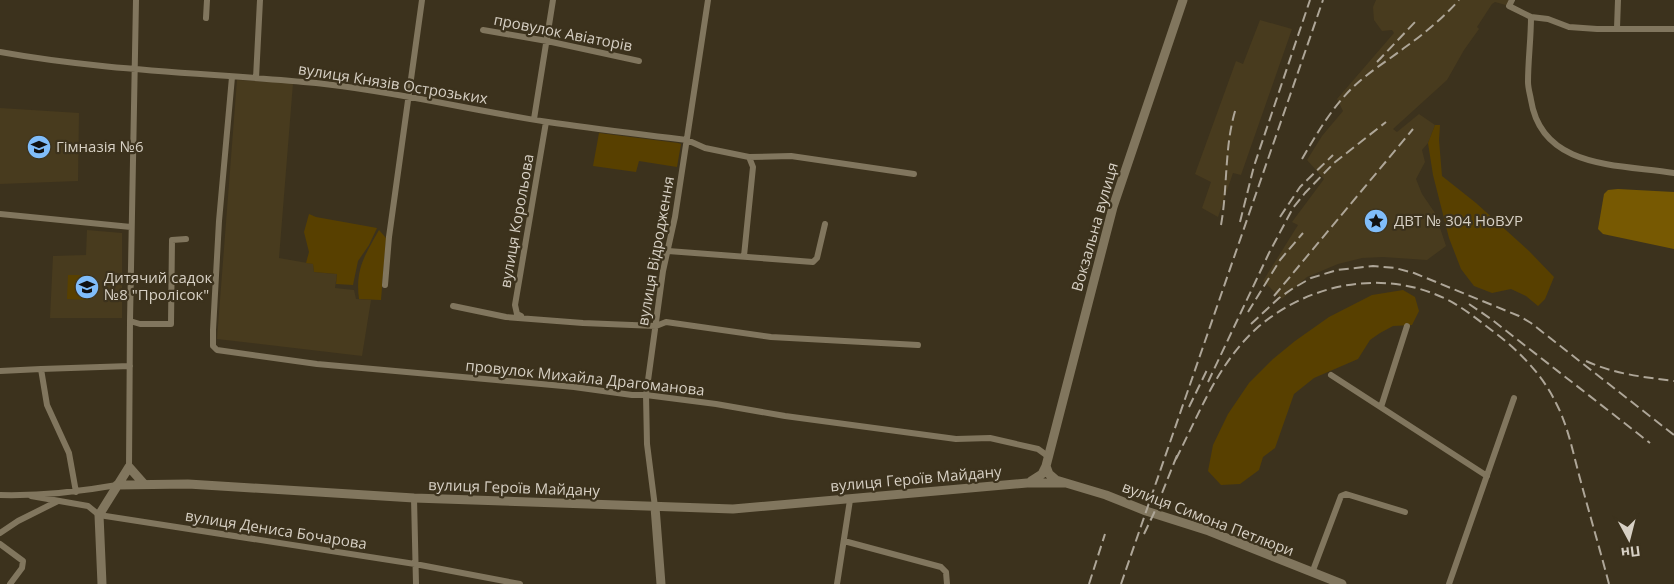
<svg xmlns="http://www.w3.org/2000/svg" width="1674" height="584" font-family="'Open Sans',sans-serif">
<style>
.built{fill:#483b1e}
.green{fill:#584000}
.water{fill:#775902}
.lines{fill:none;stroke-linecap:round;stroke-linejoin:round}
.minor{stroke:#81765e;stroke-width:6}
.tertiary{stroke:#81765e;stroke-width:9}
.rail{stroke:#aea698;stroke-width:2;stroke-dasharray:10 5;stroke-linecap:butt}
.labels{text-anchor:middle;stroke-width:4.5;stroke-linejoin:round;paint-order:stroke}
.street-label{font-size:15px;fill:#d7d0c4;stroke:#3c321d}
.poi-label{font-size:15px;fill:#d7d0c4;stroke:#3c321d;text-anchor:start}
</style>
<rect width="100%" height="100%" fill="#3c321d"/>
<path class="built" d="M1376,0H1512L1509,6L1495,2L1492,4L1477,27L1479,29L1464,50L1447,80L1393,129L1397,132L1419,114L1435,125L1428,143L1422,150L1425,162L1416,179L1422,194L1435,213L1446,246L1427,260L1383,257L1362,258L1338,264L1307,277L1282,299L1263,281L1298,225L1292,222L1324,179L1307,160L1322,136L1343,111L1337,99L1394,33L1392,30L1382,31L1374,20L1373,7Z
M1260,20L1292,29L1241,175L1233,173L1218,217L1202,208L1211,182L1195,174L1236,61L1243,64Z
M237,80L293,83L279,258L313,264L314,272L337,274L335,288L354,290L356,299L371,300L362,356L217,339Z
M0,108L79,113L78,181L0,184Z
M87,230L122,233V318H50L53,256L86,255Z"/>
<path class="green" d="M1435,125H1440L1439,140L1442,176L1476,203L1529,251L1554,277L1545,299L1538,306L1526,296L1511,289L1492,293L1474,286L1461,269L1449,238L1433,175L1428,143Z
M599,133L678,143L681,144L677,167L639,161L636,172L593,166Z
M309,214L316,217L377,228L369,245L358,261L353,285L336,284L337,274L314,272L313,264L306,263L309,252L304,232Z
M379,230L386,238L381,300L359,299C355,269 365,255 379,230Z
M68,275H89L88,300L67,299Z
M1403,290L1415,297L1419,311L1412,325L1393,326L1380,333L1370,340L1358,359L1314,378L1294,394L1275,448L1263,457L1259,470L1240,484L1221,485L1208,471L1213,445L1228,414L1249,383L1273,359L1295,341L1329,317L1372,295Z"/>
<path class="water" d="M1618,189L1674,192V249L1603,234L1598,229L1604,194L1608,190Z"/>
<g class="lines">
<path class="minor" d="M1512,0L1509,6L1531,17L1548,19L1569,27L1597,29H1674
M1531,17C1531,39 1528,60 1528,82C1528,88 1530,94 1531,100C1542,170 1620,164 1674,173
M206,18L207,0
M1617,28L1618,0
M483,30L547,41L639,61
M0,52C104,71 211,73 316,83C394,91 470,110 548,122C594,129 640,134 687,140L705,148L749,157L791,156L914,174
M232,77L219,221L213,330V346L217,350L317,364L574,387L632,395H646L716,404L785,416L956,439L990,438L1038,449L1049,457
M256,78L260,0
M534,119L553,0
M0,214L131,227
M668,251L813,262L817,258L825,224
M744,256L753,167L749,157
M385,285L389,237L422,0
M453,306L506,317L583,323L656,326L666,322L771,337L918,345
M521,316L517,314L515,305L546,122
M130,321L140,324H171L172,240L186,239
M41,369L130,366
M0,371L41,369L47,405L69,453L76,492
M1331,375L1487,476
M1381,407L1407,326
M129,467L130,321L136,0
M0,495C40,496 78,492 117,485
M31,496L88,506L99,515L415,564L520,584
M414,498L416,584
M655,507L647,444L646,395L663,271L675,217L708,0
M0,533L18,521L58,501
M844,541L941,567L946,572L947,584
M0,544L23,561L22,568L10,584
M1312,573L1341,496L1346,494L1405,512
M837,584L850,500
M1449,584L1514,398"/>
<path class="tertiary" d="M1046,466L1113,207L1183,0
M1031,481L1042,474L1046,466L1049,474L1056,480L1106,495L1146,511L1209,531L1342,584
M117,485L188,484L414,498L733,509L1027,483H1064
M655,507L661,584
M102,584L99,515L129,467L144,484"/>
<path class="rail" d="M1377,62L1416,21
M1302,159C1319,130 1335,102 1361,80C1375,68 1390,59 1404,48C1424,34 1443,18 1459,0
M1280,217L1300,187L1333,155
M1240,222L1254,166L1310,0
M1221,225C1228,186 1224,146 1236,108
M1274,296L1413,129
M1469,304L1491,319L1650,443
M1248,312L1280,260L1303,233
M1251,324L1279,298L1292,289L1311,278L1337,270L1373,266L1395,268L1414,273L1519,316L1531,323L1674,435
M1586,361C1614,374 1643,377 1674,381
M1208,382L1269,253L1293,208L1305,193L1334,163L1386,122
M1189,407L1207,370
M1176,459C1199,414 1218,363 1257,328C1309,283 1382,269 1444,298C1463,307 1478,320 1494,332C1519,351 1542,374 1556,403C1567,424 1572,448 1578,471C1588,509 1599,546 1609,584
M1144,534L1154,513L1178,453
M1089,584L1105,534
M1121,584L1323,0"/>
</g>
<defs>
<g id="school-disc" transform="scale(1.25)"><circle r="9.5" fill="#80bdfa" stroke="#3c321d"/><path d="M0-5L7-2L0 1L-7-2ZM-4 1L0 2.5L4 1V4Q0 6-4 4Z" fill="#111"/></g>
<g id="sight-disc" transform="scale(1.25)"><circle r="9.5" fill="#80bdfa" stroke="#3c321d"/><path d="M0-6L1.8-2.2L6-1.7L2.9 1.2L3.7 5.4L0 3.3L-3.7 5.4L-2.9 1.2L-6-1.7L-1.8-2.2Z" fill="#111"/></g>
</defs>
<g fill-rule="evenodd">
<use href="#school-disc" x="39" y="147"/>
<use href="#sight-disc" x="1376" y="221"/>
<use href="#school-disc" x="87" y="287"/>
</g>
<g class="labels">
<g class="street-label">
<text transform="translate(563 33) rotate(11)" y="5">провулок Авіаторів</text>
<text transform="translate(393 84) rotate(9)" y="5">вулиця Князів Острозьких</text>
<text transform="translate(517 221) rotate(-80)" y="5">вулиця Корольова</text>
<text transform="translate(1095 227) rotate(-74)" y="5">Вокзальна вулиця</text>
<text transform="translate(656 251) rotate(-80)" y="5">вулиця Відродження</text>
<text transform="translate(585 378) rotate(6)" y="5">провулок Михайла Драгоманова</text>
<text transform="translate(916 479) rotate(-5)" y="5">вулиця Героїв Майдану</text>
<text transform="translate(514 488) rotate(2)" y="5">вулиця Героїв Майдану</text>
<text transform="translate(1208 519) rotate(21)" y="5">вулиця Симона Петлюри</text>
<text transform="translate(276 530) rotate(9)" y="5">вулиця Дениса Бочарова</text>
</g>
<g class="poi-label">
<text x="56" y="152">Гімназія №6</text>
<text x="1394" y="226">ДВТ № 304 НоВУР</text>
<text x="104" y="283">Дитячий садок<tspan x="104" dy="17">№8 "Пролісок"</tspan></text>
</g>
</g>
<g transform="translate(1629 539) rotate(173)" stroke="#3c321d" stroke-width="4" paint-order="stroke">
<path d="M0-4L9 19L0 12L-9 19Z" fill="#d7d0c4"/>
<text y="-8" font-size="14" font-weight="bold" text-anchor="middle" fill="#d7d0c4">Пн</text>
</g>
</svg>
